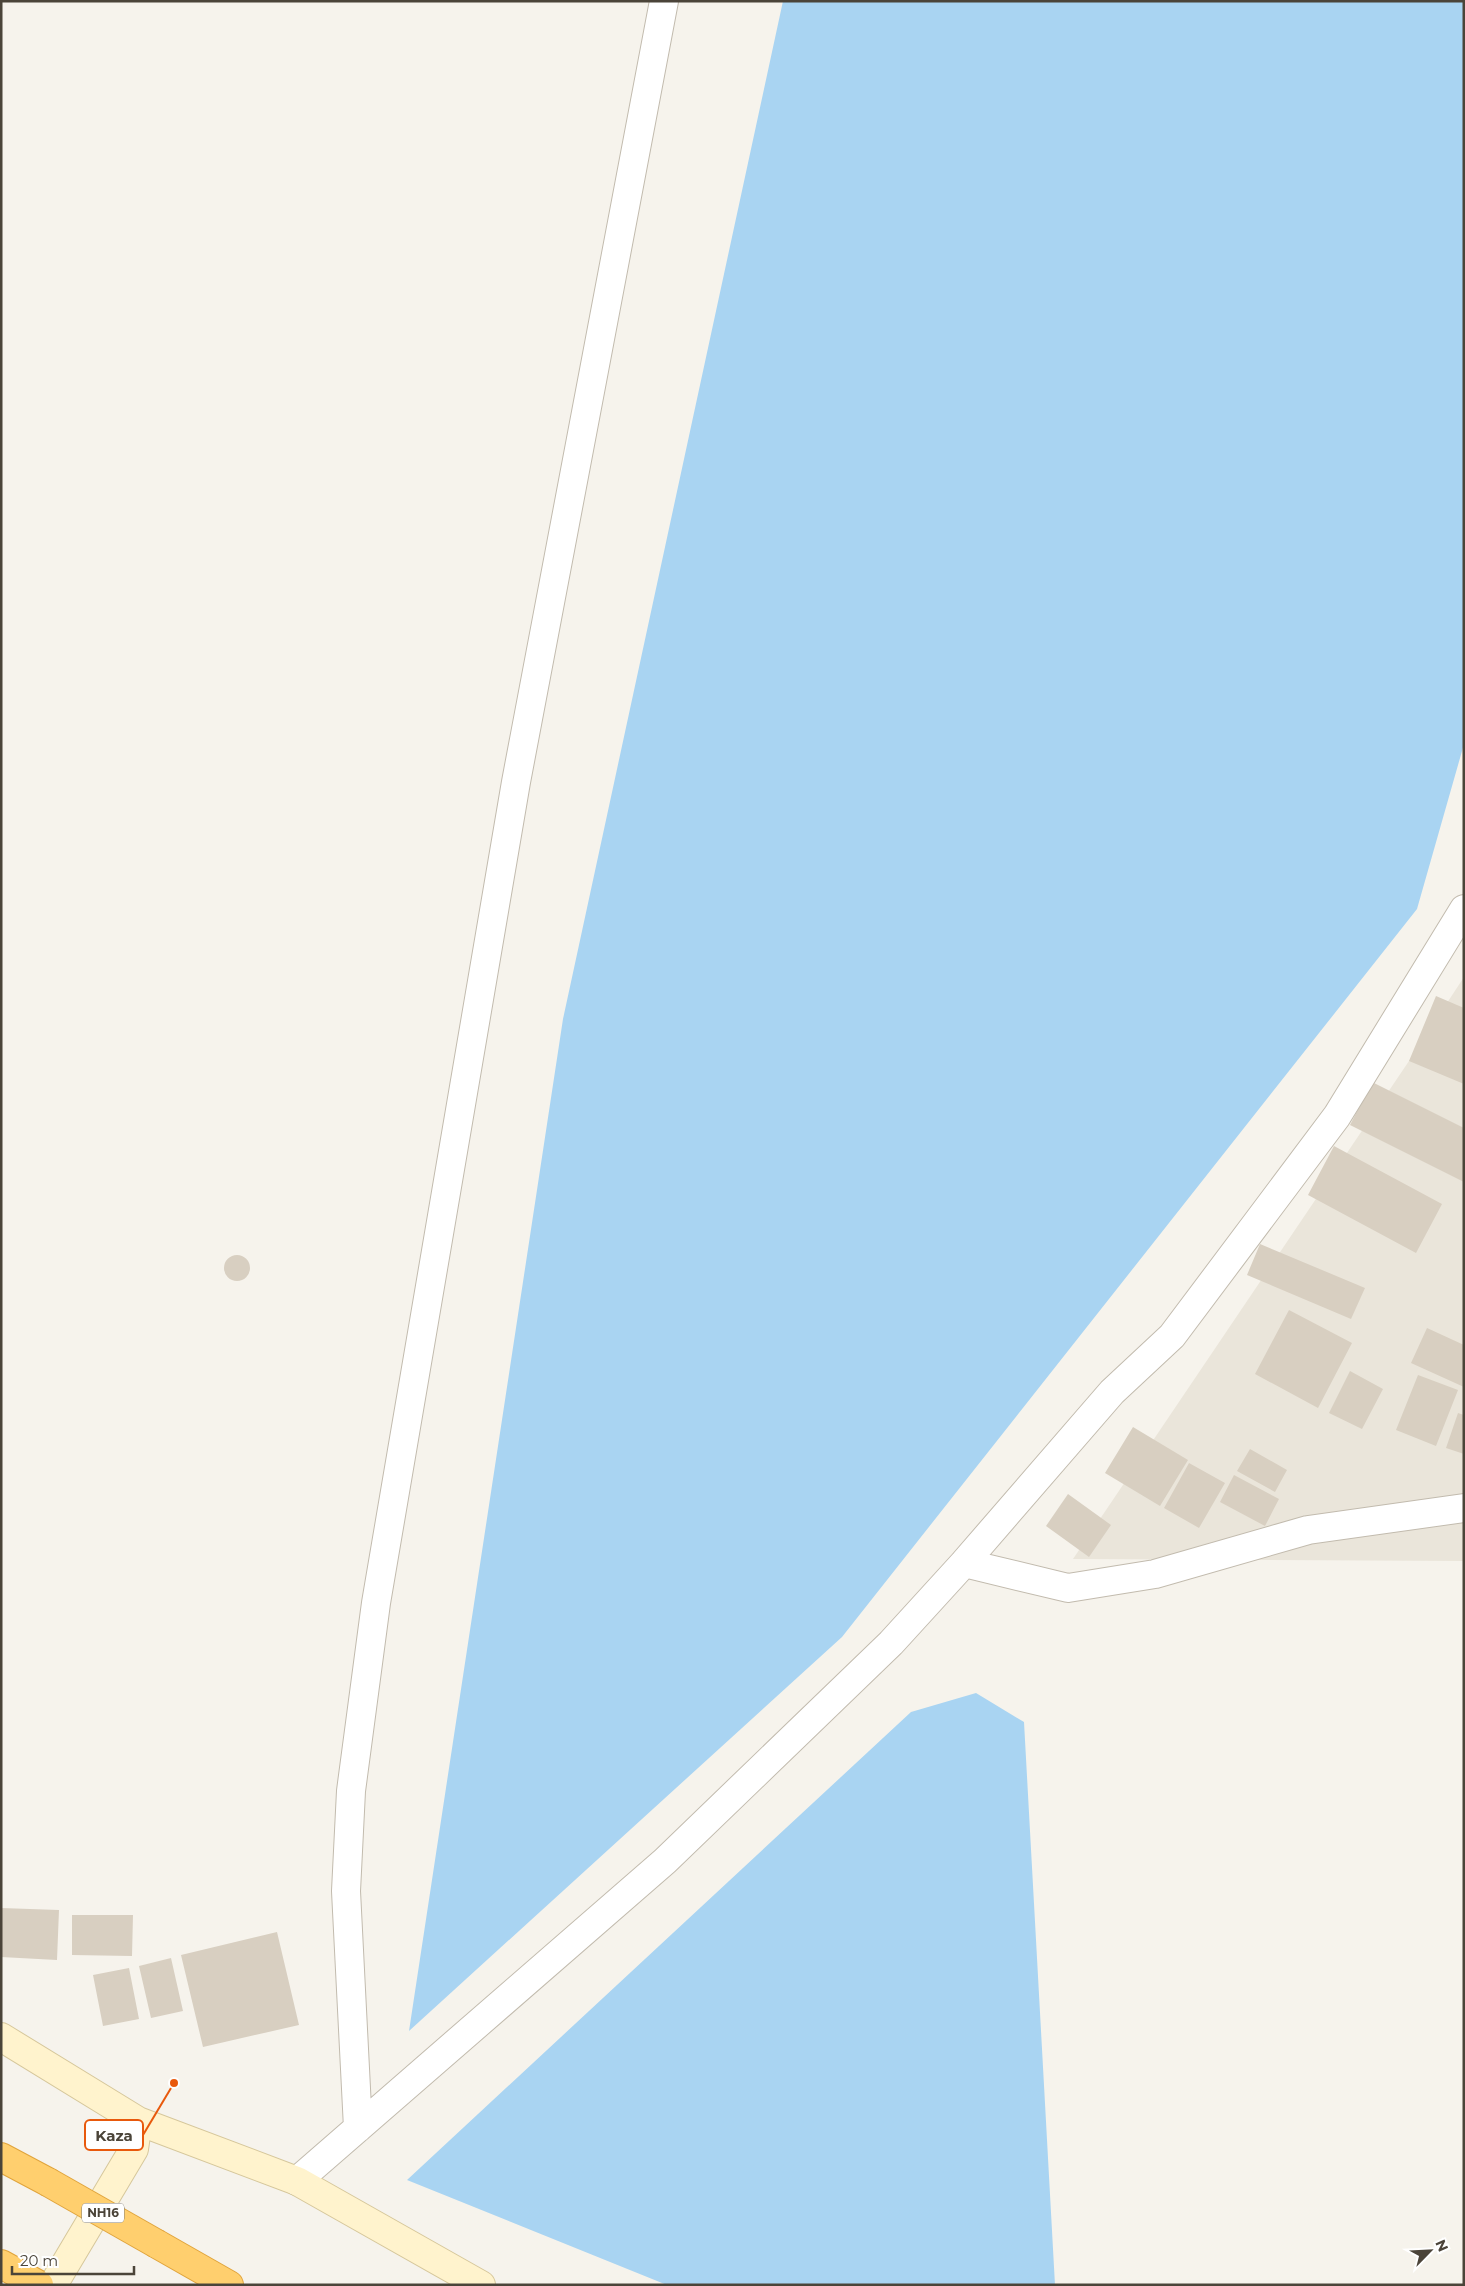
<svg xmlns="http://www.w3.org/2000/svg" width="1465" height="2286" font-family="Montserrat,sans-serif">
<style>
.residential{fill:#eae5da}
.water{fill:#a9d4f2}
.building{fill:#d8cfc1}
.lines{fill:none;stroke-linecap:round;stroke-linejoin:round}
.street-casing{stroke:#c2bbae;stroke-width:30}
.secondary-casing{stroke:#d6c79b;stroke-width:30}
.highway-casing{stroke:#e0a43c;stroke-width:30}
.street{stroke:#fff;stroke-width:28}
.secondary{stroke:#fff3cd;stroke-width:28}
.highway{stroke:#ffcf6e;stroke-width:28}
.highway-bridge-casing{stroke:#e0a43c;stroke-width:30;stroke-linecap:butt}
.highway-bridge{stroke:#ffcf6e;stroke-width:28}
.labels{text-anchor:middle;stroke-width:4;stroke-linejoin:round;paint-order:stroke}
.shield{fill:#fff;stroke:#817c74;stroke-width:1}
.shield-label{font-size:12px;font-weight:bold;fill:#4b4439}
.leader{fill:none;stroke:#e8590c;stroke-width:2}
.callout-dot{fill:#e8590c;stroke:#fff;stroke-width:2}
.callout{fill:#fff;stroke:#e8590c;stroke-width:2}
.callout-label{font-size:15px;text-anchor:middle;font-weight:bold;fill:#4b4439}
</style>
<rect width="100%" height="100%" fill="#f6f3ec"/>
<path class="residential" d="M1464,977V1561L1073,1559L1409,1061Z"/>
<path class="water" d="M783,1H1464V744L1417,909L842,1637L409,2031L563,1019Z
M976,1693L1024,1722L1055,2285H667L407,2180L911,1712Z"/>
<path class="building" d="M1436,996L1464,1008V1084L1409,1061Z
M1372,1082L1464,1128V1182L1350,1125Z
M1334,1146L1442,1204L1416,1253L1308,1195Z
M1260,1244L1365,1288L1351,1319L1247,1275Z
M224 1268a13 13 0 1 1 26 0a13 13 0 1 1-26 0Z
M1289,1310L1352,1343L1318,1408L1255,1374Z
M1427,1328L1464,1345V1387L1411,1363Z
M1350,1371L1383,1389L1362,1429L1329,1413Z
M1418,1375L1458,1390L1436,1446L1396,1430Z
M1458,1413L1464,1415V1454L1446,1448Z
M1133,1427L1188,1460L1160,1506L1105,1473Z
M1250,1449L1287,1470L1275,1492L1237,1471Z
M1189,1463L1225,1483L1199,1528L1164,1508Z
M1234,1475L1279,1499L1265,1526L1220,1502Z
M1068,1494L1111,1525L1089,1557L1046,1526Z
M1,1908L59,1910L57,1960L1,1957Z
M72,1915H133L132,1956L72,1955Z
M277,1932L299,2025L203,2047L181,1955Z
M171,1958L183,2011L151,2018L139,1966Z
M129,1968L139,2019L103,2026L93,1975Z"/>
<g class="lines">
<g class="street-casing">
<path id="street" d="M964,1563L1068,1588L1155,1574L1308,1530L1464,1508
M358,2128L346,1891L351,1791L376,1603L516,782L664,1
M297,2181L665,1861L891,1643L964,1563L1112,1392L1172,1336L1337,1116L1464,909"/>
</g>
<g class="secondary-casing">
<path id="secondary" d="M1,2037L138,2121L297,2181L481,2285
M53,2285L134,2149L138,2121"/>
</g>
<g class="highway-casing">
<path id="highway" d="M1,2157L48,2182
M157,2244L229,2285
M1,2264L39,2285"/>
</g>
<use href="#street" class="street"/>
<use href="#secondary" class="secondary"/>
<use href="#highway" class="highway"/>
<g class="highway-bridge-casing">
<path id="highway-bridge" d="M48,2182L157,2244"/>
</g>
<use href="#highway-bridge" class="highway-bridge"/>
</g>
<g class="labels">
<rect class="shield" x="82" y="2203.5" width="42" height="19" rx="4"/>
<g class="shield-label">
<text x="103" y="2217">NH16</text>
</g>
</g>
<path class="leader" d="M174 2083L143 2135"/>
<circle class="callout-dot" cx="174" cy="2083" r="5"/>
<rect class="callout" x="85" y="2120" width="58" height="30" rx="5"/>
<g class="callout-label">
<text x="114" y="2141">Kaza</text>
</g>
<rect width="1465" height="2286" fill="none" stroke="#4b4439" stroke-width="5"/>
<g transform="translate(1430 2251) rotate(66)" stroke="#ffffff" stroke-width="4" paint-order="stroke">
<path d="M0-4L9 19L0 12L-9 19Z" fill="#4b4439"/>
<text y="-8" font-size="14" font-weight="bold" text-anchor="middle" fill="#4b4439">N</text>
</g>
<path d="M12 2266v8h122v-8" fill="none" stroke="#4b4439" stroke-width="2.5"/>
<text x="20" y="2266" font-size="15" fill="#4b4439" stroke="#ffffff" stroke-width="4" paint-order="stroke">20 m</text>
</svg>
